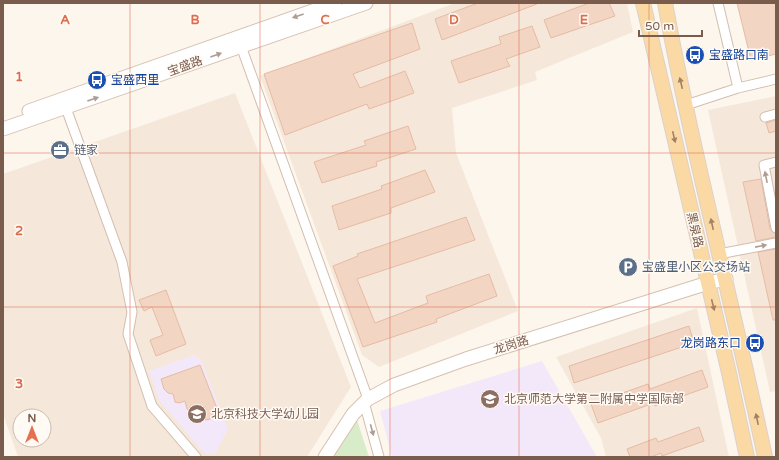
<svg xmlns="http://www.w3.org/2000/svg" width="779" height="460" font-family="'Varela Round','Noto Sans SC',sans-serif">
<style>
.residential{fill:#f5e8da;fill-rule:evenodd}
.education{fill:#f3e8fa}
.green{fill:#d8ecc9}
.building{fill:#f3d5c3;stroke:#e6bba3}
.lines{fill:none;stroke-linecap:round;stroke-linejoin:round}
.street-casing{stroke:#d1beb0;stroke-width:11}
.secondary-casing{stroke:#d6c0b0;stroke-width:15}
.primary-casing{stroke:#dad1cd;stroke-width:16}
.street{stroke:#fff;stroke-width:9}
.secondary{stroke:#fff;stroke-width:13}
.primary{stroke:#fbd9a5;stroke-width:14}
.oneway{fill:#af9d94}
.oneway2{fill:#a18267}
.grid{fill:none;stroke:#dc6d51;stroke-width:1;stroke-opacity:0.55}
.labels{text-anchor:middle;stroke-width:3;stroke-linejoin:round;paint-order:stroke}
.transit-label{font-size:12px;fill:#164399;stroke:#fffaf3;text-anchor:start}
.street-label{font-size:12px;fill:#7a5c4d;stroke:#fffaf3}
.service-label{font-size:12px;fill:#4e5e75;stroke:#fffaf3;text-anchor:start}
.education-label{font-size:12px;fill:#785e54;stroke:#fffaf3;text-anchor:start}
.grid-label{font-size:13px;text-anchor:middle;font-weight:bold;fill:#dc6d51;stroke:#fffaf3;stroke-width:3;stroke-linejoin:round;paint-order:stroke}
</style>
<rect width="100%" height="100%" fill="#fdf6ec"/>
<path class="residential" d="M455,3H627L633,32L535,72L537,80L452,108L456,153L518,311L379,367L362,355L260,76Z
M235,93L351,387L307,457H18L3,414V174ZM20,416H44V440H20Z
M776,96V391L770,392L708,110Z
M697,308L729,457H606L601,438L556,357Z"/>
<path class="education" d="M194,355L201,360L228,429L215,454H205L159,400L149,371Z
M542,361L597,457H392L380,411Z"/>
<path class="green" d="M357,420L369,457H331Z"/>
<path class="building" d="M478,3H537V4L442,40L435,19Z
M589,3H609L615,16L551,38L544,20Z
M737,3H776V54L751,60Z
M412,23L420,49L353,74L360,88L405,71L414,93L369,109L367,104L285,135L264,74Z
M532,26L540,47L506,59L510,66L459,83L451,61L501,44L499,37Z
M776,120V131L769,133L766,123Z
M408,126L416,149L376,162L377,166L322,183L314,162L366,145L364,141Z
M425,170L435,192L391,208V213L339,230L332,206L382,189L381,186Z
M761,179L770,229L776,234V237L756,241L743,182Z
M466,217L475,240L357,279L375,323L428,303L426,296L489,274L497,296L436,319L437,322L363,347L333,266L358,256L357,254Z
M776,249V320H773L758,252Z
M166,290L186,344L156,356L150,340L163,335L152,307L144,311L139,300Z
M689,326L694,343L574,383L569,366Z
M200,365L218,411L212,414L214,418L206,420L201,418L199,410L192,412L187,409L185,401L179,403L175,402L173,394L168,393L164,389L161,379Z
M702,370L708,387L655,406L654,403L598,423L591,404L648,384L650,389Z
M699,427L704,441L662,456L661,453L651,457H630L627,449L656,438L658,442Z"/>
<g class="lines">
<g class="street-casing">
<path id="street" d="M718,3L738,88
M241,46L368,399
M686,105L738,88L776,79
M66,108L122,262L132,312L128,334L152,406L196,457
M765,117L776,114
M776,162L764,165L776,228
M719,254L776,243
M364,402L379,457"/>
</g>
<g class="secondary-casing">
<path id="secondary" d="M29,111L335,3
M3,129L366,3
M325,457L353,414L368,399L394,385L466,359L708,283L726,279"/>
</g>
<g class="primary-casing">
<path id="primary" d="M643,3L729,373L747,457
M665,3C693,155 733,305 765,457"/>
</g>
<use href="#street" class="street"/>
<use href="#secondary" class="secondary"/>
<use href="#primary" class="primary"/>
</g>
<defs><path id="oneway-solid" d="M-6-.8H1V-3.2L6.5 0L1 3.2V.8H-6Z"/></defs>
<g class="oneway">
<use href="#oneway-solid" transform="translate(298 16) rotate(161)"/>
<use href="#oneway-solid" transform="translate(216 55) rotate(-20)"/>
<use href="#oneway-solid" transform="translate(93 99) rotate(-19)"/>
<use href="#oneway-solid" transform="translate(766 177) rotate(-101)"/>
<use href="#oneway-solid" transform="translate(761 246) rotate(-11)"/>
<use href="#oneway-solid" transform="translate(372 430) rotate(75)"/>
</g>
<g class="oneway2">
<use href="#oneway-solid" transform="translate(681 83) rotate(-103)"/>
<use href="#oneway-solid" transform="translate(674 137) rotate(77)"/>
<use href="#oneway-solid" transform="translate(712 224) rotate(-102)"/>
<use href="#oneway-solid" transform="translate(713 305) rotate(76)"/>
<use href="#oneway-solid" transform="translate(757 419) rotate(-102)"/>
</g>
<path class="grid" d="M130,3V457M260,3V457M390,3V457M519,3V457M649,3V457M3,153H776M3,307H776"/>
<defs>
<g id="bus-disc" transform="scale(1)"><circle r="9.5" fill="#1a4fb4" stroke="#fffaf3"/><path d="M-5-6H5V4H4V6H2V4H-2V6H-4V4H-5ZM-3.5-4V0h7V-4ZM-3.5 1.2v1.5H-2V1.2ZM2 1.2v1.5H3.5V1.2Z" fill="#fff"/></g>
<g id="office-disc" transform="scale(1)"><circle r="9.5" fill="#5c6f8a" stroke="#fffaf3"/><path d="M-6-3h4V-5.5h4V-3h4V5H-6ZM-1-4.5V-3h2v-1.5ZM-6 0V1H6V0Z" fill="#fff"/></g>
<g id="parking-disc" transform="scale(1)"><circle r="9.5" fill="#5c6f8a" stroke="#fffaf3"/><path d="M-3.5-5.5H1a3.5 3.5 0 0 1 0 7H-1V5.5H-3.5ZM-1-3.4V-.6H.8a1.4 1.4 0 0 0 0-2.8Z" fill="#fff"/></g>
<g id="school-disc" transform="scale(1)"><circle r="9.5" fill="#8d6e63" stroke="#fffaf3"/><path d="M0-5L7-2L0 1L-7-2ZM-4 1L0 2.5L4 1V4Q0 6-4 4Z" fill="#fff"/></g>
</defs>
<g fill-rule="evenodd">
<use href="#bus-disc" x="695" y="55"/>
<use href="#bus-disc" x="97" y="80"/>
<use href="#office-disc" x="60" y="150"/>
<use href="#parking-disc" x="628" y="267"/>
<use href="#bus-disc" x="755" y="343"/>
<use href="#school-disc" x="490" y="399"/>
<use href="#school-disc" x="197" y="414"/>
</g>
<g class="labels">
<g class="transit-label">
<text x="709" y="59">宝盛路口南</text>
<text x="111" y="84">宝盛西里</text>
<text x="741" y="347" text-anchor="end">龙岗路东口</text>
</g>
<g class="street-label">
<text transform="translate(185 66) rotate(-20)" y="4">宝盛路</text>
<text transform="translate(695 230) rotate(77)" y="4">黑泉路</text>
<text transform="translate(511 345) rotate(-17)" y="4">龙岗路</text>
</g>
<g class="service-label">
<text x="74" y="154">链家</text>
<text x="642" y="271">宝盛里小区公交场站</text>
</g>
<g class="education-label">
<text x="504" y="403">北京师范大学第二附属中学国际部</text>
<text x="211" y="418">北京科技大学幼儿园</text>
</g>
</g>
<g class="grid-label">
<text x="65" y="24">A</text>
<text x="195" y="24">B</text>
<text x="325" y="24">C</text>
<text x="454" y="24">D</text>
<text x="584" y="24">E</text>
<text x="19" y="81">1</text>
<text x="19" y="235">2</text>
<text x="19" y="388">3</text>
</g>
<rect width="779" height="460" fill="none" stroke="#7a5c4d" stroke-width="8"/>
<g transform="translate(32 428)"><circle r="19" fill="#fffaf3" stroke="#cabbb1"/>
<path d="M0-3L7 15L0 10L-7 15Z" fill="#e76f51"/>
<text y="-6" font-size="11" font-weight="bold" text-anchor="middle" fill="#7a5c4d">N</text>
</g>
<path d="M639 30v6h63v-6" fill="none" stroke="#7a5c4d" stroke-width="2"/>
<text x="645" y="30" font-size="12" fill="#7a5c4d" stroke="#fffaf3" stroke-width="3" paint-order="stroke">50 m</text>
</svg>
